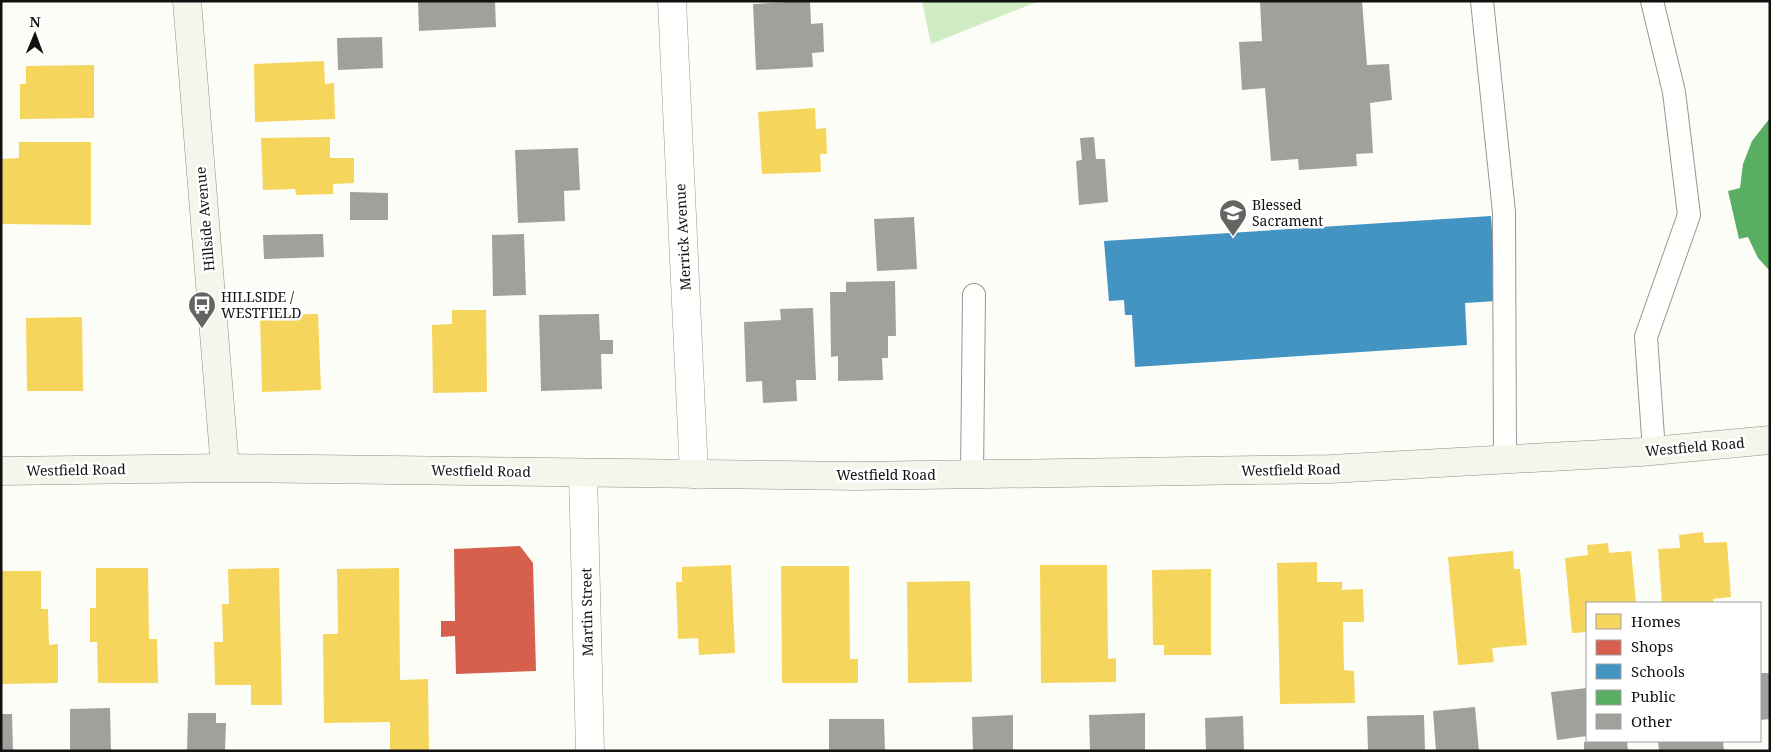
<svg xmlns="http://www.w3.org/2000/svg" width="1771" height="752" font-family="'Noto Serif',serif">
<style>
.forest{fill:#cfecc3}
.homes{fill:#f6d55c}
.shops{fill:#d6604d}
.schools{fill:#4393c3}
.public{fill:#5aae61}
.building{fill:#a1a09c}
.lines{fill:none;stroke-linecap:round;stroke-linejoin:round}
.lane-casing{stroke:#979795;stroke-width:24}
.street-casing{stroke:#979795;stroke-width:29}
.secondary-casing{stroke:#8e8e8b;stroke-width:29}
.lane{stroke:#fffffe;stroke-width:22}
.street{stroke:#fffffe;stroke-width:28}
.secondary{stroke:#f4f6eb;stroke-width:28}
.labels{text-anchor:middle;stroke-width:5;stroke-linejoin:round;paint-order:stroke}
.poi-label{font-size:14px;fill:#111;stroke:#fff;text-anchor:start}
.street-label{font-size:14px;fill:#111;stroke:#fff}
</style>
<rect width="100%" height="100%" fill="#fdfdf7"/>
<path class="forest" d="M922,1H1039L931,44Z"/>
<path class="homes" d="M324,61L325,84L334,83L335,119L255,122L254,64Z
M94,65V118L20,119V84H26V66Z
M815,108L816,129L826,128L827,154H820L821,172L762,174L758,112Z
M330,137V158H354V183L333,184V194L296,195L295,189L263,190L261,138Z
M19,142H91V225L1,224V159L19,158Z
M452,310H486L487,392L433,393L432,325L452,324Z
M318,314L321,390L262,392L260,315Z
M82,317L83,391H27L26,318Z
M1703,532L1704,543L1727,542L1731,597L1713,599V603H1662L1658,549L1680,548L1679,535Z
M1608,543L1609,553L1631,551L1636,603H1587V632L1572,633L1565,558L1588,555L1587,545Z
M1513,551L1514,569H1520L1527,645L1492,648L1494,662L1458,665L1448,557Z
M1317,562V582H1342V590L1363,589L1364,622H1343L1344,670L1354,671L1355,703L1280,704L1277,563Z
M731,565L735,653L699,655L698,638L678,639L676,582H682V567Z
M1040,565H1107L1108,659L1116,658V682L1041,683Z
M781,566H849L850,659H858V683H782Z
M96,568H148L149,639H157L158,683H98L97,642H90V608H96Z
M279,568L282,705H251V685H215L214,642H223L222,604H229L228,569Z
M399,568L400,680L428,679L429,751H390V722L324,723L323,634H338L337,569Z
M1211,569V655H1164V645H1153L1152,570Z
M1,571H41V609H48L49,645L58,644V683L1,684Z
M970,581L972,682L908,683L907,582Z"/>
<path class="shops" d="M520,546L533,563L536,671L456,674L455,636L441,637V621H455L454,549Z"/>
<path class="schools" d="M1491,216L1497,301L1465,303L1467,345L1135,367L1132,315H1125L1124,300L1109,301L1104,241Z"/>
<path class="public" d="M1770,118V271L1758,258L1748,237L1739,239L1728,191L1740,188L1743,164L1752,141Z"/>
<path class="building" d="M418,1H495L496,27L419,31Z
M810,1L811,24L823,23L824,52L812,53L813,67L756,70L753,4Z
M1260,1H1362L1367,65L1389,64L1392,100L1370,103L1373,153L1356,154L1357,166L1299,170L1298,159L1271,161L1265,88L1242,90L1239,42L1262,41Z
M382,37L383,68L338,70L337,38Z
M1094,137L1096,159H1105L1108,202L1079,205L1076,161L1082,160L1080,138Z
M578,148L580,190L564,191L565,221L518,223L515,150Z
M350,192L388,193V220H350Z
M914,217L917,269L877,271L874,219Z
M323,234L324,257L264,259L263,235Z
M524,234L526,295L493,296L492,235Z
M895,281L896,336H888V358H882L883,380L838,381V356L831,357L830,292H846V282Z
M813,308L816,380H796L797,401L763,403L762,381L746,382L744,322L781,320L780,309Z
M599,314L600,340H613V354H601L602,389L541,391L539,315Z
M1760,673H1770V719L1760,720Z
M1587,688V736L1557,740L1551,692Z
M1475,707L1479,751H1436L1433,711Z
M110,708L111,751H70V709Z
M188,713H216V723H226L225,751H187Z
M1145,713V751H1090L1089,715Z
M1,714H12L13,751H1Z
M1013,715V751H973L972,717Z
M1424,715L1425,751H1368L1367,716Z
M1243,716L1244,751H1206L1205,718Z
M829,719H884L885,751H829Z
M1609,741H1627L1628,751H1584V742Z
M1658,741H1723L1724,751H1659Z"/>
<g class="lines">
<g class="lane-casing">
<path id="lane" d="M1482,1L1504,212L1505,459
M1652,1L1674,92L1689,215L1646,337L1654,451
M972,474L974,295"/>
</g>
<g class="street-casing">
<path id="street" d="M672,1L694,474
M583,473L590,751"/>
</g>
<g class="secondary-casing">
<path id="secondary" d="M187,1L225,468
M1,471L225,468L855,476L1330,469L1641,452L1770,440"/>
</g>
<use href="#lane" class="lane"/>
<use href="#street" class="street"/>
<use href="#secondary" class="secondary"/>
</g>
<defs>
<g id="school-pin" transform="scale(1.4375)"><path d="M0 17L-7.5 6A9.5 9.5 0 1 1 7.5 6Z" fill="#646462" stroke="#fff"/><path d="M0-5L7-2L0 1L-7-2ZM-4 1L0 2.5L4 1V4Q0 6-4 4Z" fill="#fff"/></g>
<g id="bus-pin" transform="scale(1.4375)"><path d="M0 17L-7.5 6A9.5 9.5 0 1 1 7.5 6Z" fill="#646462" stroke="#fff"/><path d="M-5-6H5V4H4V6H2V4H-2V6H-4V4H-5ZM-3.5-4V0h7V-4ZM-3.5 1.2v1.5H-2V1.2ZM2 1.2v1.5H3.5V1.2Z" fill="#fff"/></g>
</defs>
<g fill-rule="evenodd">
<use href="#school-pin" x="1233" y="213"/>
<use href="#bus-pin" x="202" y="305"/>
</g>
<g class="labels">
<g class="poi-label">
<text x="1252" y="210">Blessed<tspan x="1252" dy="16">Sacrament</tspan></text>
<text x="221" y="302">HILLSIDE /<tspan x="221" dy="16">WESTFIELD</tspan></text>
</g>
<g class="street-label">
<text transform="translate(205 219) rotate(-95)" y="5">Hillside Avenue</text>
<text transform="translate(683 237) rotate(-93)" y="5">Merrick Avenue</text>
<text transform="translate(1695 447) rotate(-5)" y="5">Westfield Road</text>
<text transform="translate(76 470) rotate(-1)" y="5">Westfield Road</text>
<text transform="translate(1291 470) rotate(-1)" y="5">Westfield Road</text>
<text transform="translate(481 471) rotate(1)" y="5">Westfield Road</text>
<text x="886" y="480">Westfield Road</text>
<text transform="translate(587 612) rotate(-91)" y="5">Martin Street</text>
</g>
</g>
<rect width="1771" height="752" fill="none" stroke="#111111" stroke-width="5"/>
<rect x="1586" y="602" width="175" height="140" fill="#ffffff" stroke="#a0a0a0"/>
<rect x="1596" y="614" width="25" height="15" fill="#f6d55c" stroke="#a0a0a0"/>
<text x="1631" y="627" font-size="15" fill="#111111">Homes</text>
<rect x="1596" y="640" width="25" height="15" fill="#d6604d" stroke="#a0a0a0"/>
<text x="1631" y="652" font-size="15" fill="#111111">Shops</text>
<rect x="1596" y="664" width="25" height="15" fill="#4393c3" stroke="#a0a0a0"/>
<text x="1631" y="677" font-size="15" fill="#111111">Schools</text>
<rect x="1596" y="690" width="25" height="15" fill="#5aae61" stroke="#a0a0a0"/>
<text x="1631" y="702" font-size="15" fill="#111111">Public</text>
<rect x="1596" y="714" width="25" height="15" fill="#a1a09c" stroke="#a0a0a0"/>
<text x="1631" y="727" font-size="15" fill="#111111">Other</text>
<g transform="translate(35 35) rotate(1)" stroke="#ffffff" stroke-width="4" paint-order="stroke">
<path d="M0-4L9 19L0 12L-9 19Z" fill="#111111"/>
<text y="-8" font-size="14" font-weight="bold" text-anchor="middle" fill="#111111">N</text>
</g>
</svg>
